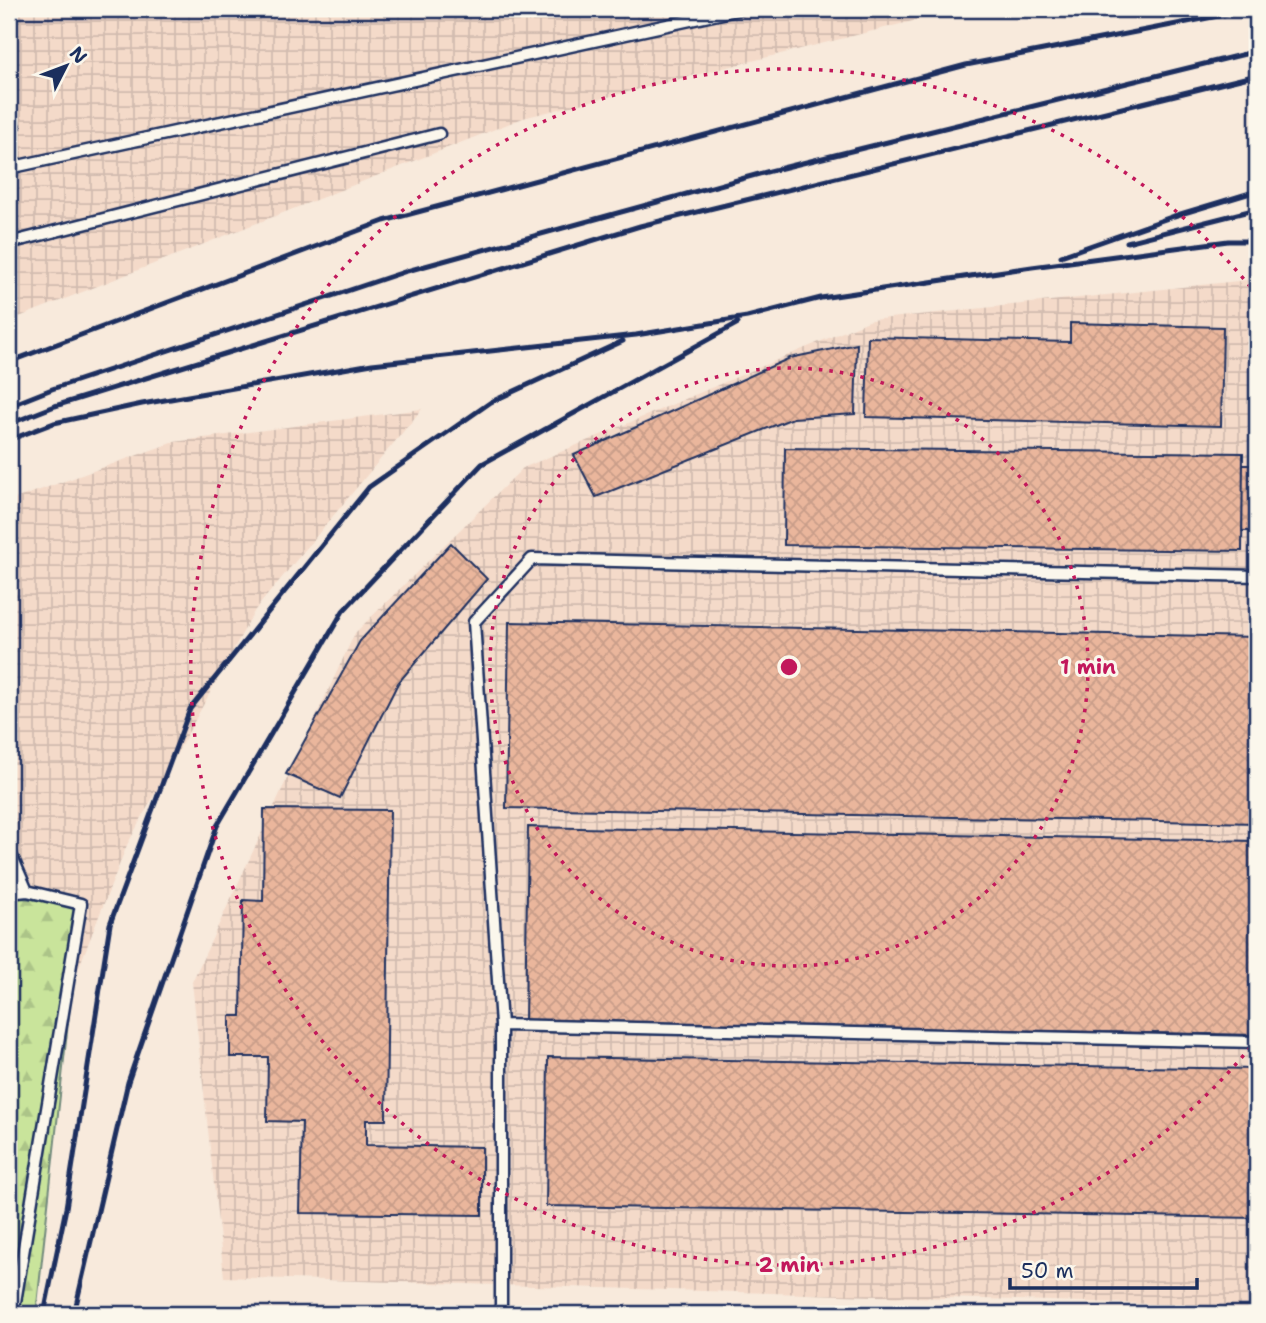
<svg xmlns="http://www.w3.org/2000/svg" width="1266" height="1323" font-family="'Shantell Sans',sans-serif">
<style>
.industrial{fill:url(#industrial-grid)}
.forest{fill:url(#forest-firs);stroke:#728a7c;stroke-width:2}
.building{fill:url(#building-cross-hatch);stroke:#1b2f5e;stroke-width:2}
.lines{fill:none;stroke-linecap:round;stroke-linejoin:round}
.service-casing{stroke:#1b2f5e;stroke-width:15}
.service{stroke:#fbf7ec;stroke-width:10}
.rail{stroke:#1b2f5e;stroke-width:5}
.ring{fill:none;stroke:#c2185b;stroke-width:3.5;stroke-dasharray:3.5 7}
.centre{fill:#c2185b;stroke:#fbf7ec;stroke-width:3.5}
.ring-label{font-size:21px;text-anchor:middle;font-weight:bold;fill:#c2185b;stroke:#fbf7ec;stroke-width:6;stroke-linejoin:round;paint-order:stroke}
</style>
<defs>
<pattern id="industrial-grid" width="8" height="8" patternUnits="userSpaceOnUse" patternTransform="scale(1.75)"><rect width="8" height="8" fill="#f4dac9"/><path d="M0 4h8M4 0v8" fill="none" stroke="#d1bbaf"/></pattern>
<pattern id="forest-firs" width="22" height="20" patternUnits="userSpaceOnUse" patternTransform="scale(1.75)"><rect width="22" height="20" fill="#c9e49b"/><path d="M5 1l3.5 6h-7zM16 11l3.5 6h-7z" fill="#acc488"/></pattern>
<pattern id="building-cross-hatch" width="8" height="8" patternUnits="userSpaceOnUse" patternTransform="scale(1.75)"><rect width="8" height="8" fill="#eab69c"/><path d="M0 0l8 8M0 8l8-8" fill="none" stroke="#c89d89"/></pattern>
</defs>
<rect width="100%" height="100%" fill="#f8eadc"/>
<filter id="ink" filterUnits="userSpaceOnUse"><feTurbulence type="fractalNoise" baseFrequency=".0143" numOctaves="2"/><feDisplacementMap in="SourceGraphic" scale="14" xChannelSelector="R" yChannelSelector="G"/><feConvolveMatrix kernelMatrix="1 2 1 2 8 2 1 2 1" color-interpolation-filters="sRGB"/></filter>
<g filter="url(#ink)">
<path class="industrial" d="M9,9H961L523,118L9,321Z
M1257,279V1307L224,1277L192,982L355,633L523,468L871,320Z
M422,409L255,610L127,845L77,972L9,965V501L174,442Z"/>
<path class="forest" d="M9,897L81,904L36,1314H9Z"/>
<path class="building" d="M9,95L21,128L9,132Z
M1070,323L1223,327L1221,426L866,417L868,337L1070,342Z
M857,344L855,414L793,418L596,497L574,455L790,358Z
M785,448L1243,453L1242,551L784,545Z
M1243,465H1257V531H1242Z
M451,543L487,579L398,683L340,798L286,774L360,641Z
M509,622L1257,637V823L506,808Z
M264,809L390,810L386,1120H366V1145L482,1147V1215L300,1213L302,1122L267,1121L268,1057H230V1016H241L243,900L263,901Z
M528,827L1257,841V1035L525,1022Z
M548,1057L1257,1069V1218L546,1206Z"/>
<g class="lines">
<g class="service-casing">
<path id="service" d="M9,168L741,9
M9,243L439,134
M9,850L27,891L81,904L13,1314
M9,893L27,891
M501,1025L1257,1042
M501,1314V1025L474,622L532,559L1257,576"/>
</g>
<use href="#service" class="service"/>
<path class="rail" d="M1127,242L1257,209
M1061,256L1174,216L1257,191
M9,362L384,221L966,65L1254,9
M9,406L52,389L407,271L770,171L1257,51
M9,424L55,406L640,226L1257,75
M9,440L54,423L142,404L372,364L636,335L747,317L821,298L1032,267L1228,241H1257
M44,1314L66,1208L110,924L190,709L369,487L491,402L623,341
M74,1314L128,1082L217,826L343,611L482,464L738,323"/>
</g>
</g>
<g class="ring">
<circle cx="789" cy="667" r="299"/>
<path d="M1257 1039A598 598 0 1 1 1257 295"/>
</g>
<circle cx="789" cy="667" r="10" class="centre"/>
<g class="ring-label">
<text x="1088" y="674">1 min</text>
<text x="789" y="1272">2 min</text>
</g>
<rect width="1266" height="1323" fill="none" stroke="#fbf7ec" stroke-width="35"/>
<rect x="18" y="18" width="1231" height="1288" fill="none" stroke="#1b2f5e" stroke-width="2.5" filter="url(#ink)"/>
<g transform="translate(66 66) rotate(48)" stroke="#fbf7ec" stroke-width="5" paint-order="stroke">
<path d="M0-5L12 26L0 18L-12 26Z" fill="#1b2f5e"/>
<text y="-10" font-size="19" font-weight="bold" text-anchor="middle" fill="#1b2f5e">N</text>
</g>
<path d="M1010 1278v10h187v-10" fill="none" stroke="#1b2f5e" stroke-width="3.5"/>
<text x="1021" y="1278" font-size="21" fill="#1b2f5e" stroke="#fbf7ec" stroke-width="5" paint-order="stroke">50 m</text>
</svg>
